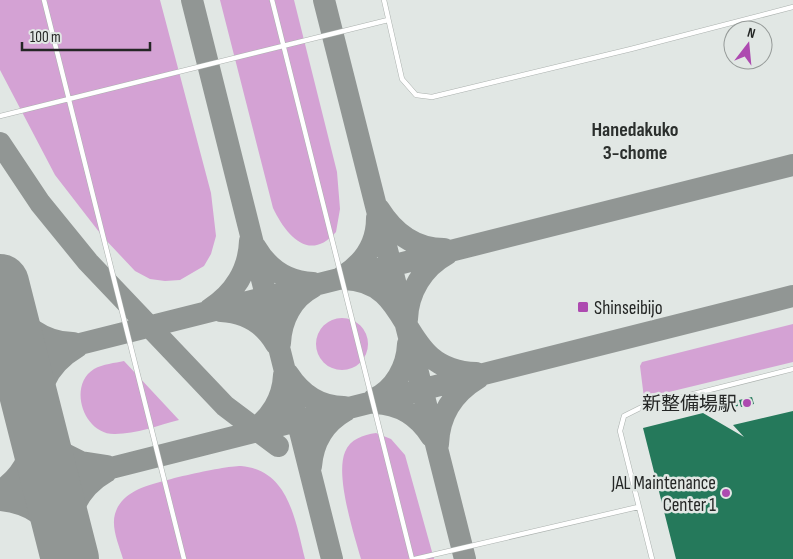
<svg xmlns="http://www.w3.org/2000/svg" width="793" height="559" font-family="'Sofia Sans Condensed','Noto Sans JP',sans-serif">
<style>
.green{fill:#d4a2d4}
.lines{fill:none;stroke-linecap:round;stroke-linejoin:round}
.taxiway{stroke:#919694;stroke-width:22}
.runway{stroke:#919694;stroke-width:58}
.building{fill:#25795b}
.lane-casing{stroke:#abb1ae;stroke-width:5.5}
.lane{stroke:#fff;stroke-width:4.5}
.poi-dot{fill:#ad4ab0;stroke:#e1e7e4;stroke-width:2}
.labels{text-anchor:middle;stroke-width:5;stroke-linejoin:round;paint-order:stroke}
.poi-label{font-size:19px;fill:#242625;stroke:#e1e7e4;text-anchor:end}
.neighbourhood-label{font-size:20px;font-weight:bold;fill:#2b2f2d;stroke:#e1e7e4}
</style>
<rect width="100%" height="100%" fill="#e1e7e4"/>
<path class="green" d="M0,0H160L211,193L216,236L211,254L204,266L180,280L165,281L150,279L135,271L103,237L55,175L0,70Z
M220,0H294L337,172L340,209L336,232C309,263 286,235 273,208Z
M316 344a26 26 0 1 1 52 0a26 26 0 1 1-52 0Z
M793,324V362L644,398L640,366L642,362Z
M124,361L179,420C159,425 136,434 115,434C84,435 67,386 94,369C103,364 115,363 124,361Z
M376,433L391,439L405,455L434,559H361C354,534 335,476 345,452C350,439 363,435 376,433Z
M241,466C289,470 295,520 305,559H123C119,545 111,528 115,514C118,503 126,496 135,491C151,482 222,466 241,466Z"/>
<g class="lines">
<path class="taxiway" d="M192,0L332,559
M324,0L465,559
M0,143L40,203L88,262L225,406L278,446
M379,209C394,233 415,249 444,249
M256,248C269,270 288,282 313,283
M343,276C364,263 377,243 377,218
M344,279C418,281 394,370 476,373
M4,299C18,323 44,343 73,343
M210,309C234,294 249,270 250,241
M221,311C244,312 264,323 276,344
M407,319C408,292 423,267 447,254
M280,343C281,320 292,298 313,287
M0,364L793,165
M288,374C301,394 320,407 344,407
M0,385L26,405L46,438L61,452L81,462L107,466
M374,399C395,389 407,367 408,344
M375,403C399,404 418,415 431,436
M251,431C271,419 283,398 284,375
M438,444C439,415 453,393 478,378
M311,466C313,442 324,423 345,411
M0,491C61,451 9,387 77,347
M0,496L793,296
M0,500C32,503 52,519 66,546
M70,559C59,526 76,489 106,472"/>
<path class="runway" d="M0,283L70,559"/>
</g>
<path class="building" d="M752,397L754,404L741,407L739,400Z
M737,400L738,406L726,409L722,413L714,405Z
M793,411V559H676L643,428L703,413L744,437L733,425Z"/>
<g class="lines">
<g class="lane-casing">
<path id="lane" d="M44,0L184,559
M272,0L412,559
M384,0L402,79L416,95L432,97L631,49L793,7
M0,116L388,20
M415,559L638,507
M652,559L620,431L624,416L642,407L793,369"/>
</g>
<use href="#lane" class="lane"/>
</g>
<g class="poi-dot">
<rect x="577" y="301" width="12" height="12" rx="2.5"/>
<circle cx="747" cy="403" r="5"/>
<circle cx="726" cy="493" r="5"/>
</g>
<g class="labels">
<g class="poi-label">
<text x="594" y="314" text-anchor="start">Shinseibijo</text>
<text x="737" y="410">新整備場駅</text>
<text x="716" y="489">JAL Maintenance<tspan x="716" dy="22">Center 1</tspan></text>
</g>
<g class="neighbourhood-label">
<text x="635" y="136">Hanedakuko<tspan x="635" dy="23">3-chome</tspan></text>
</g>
</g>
<g transform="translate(748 45) rotate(16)"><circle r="24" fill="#e1e7e4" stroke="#959a98"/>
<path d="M0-4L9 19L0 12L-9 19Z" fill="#ad4ab0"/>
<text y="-8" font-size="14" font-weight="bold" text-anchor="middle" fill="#242625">N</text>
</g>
<path d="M22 42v8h128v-8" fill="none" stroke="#242625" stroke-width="2.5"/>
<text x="30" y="42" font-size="15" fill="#242625" stroke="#e1e7e4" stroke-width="4" paint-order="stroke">100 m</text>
</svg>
